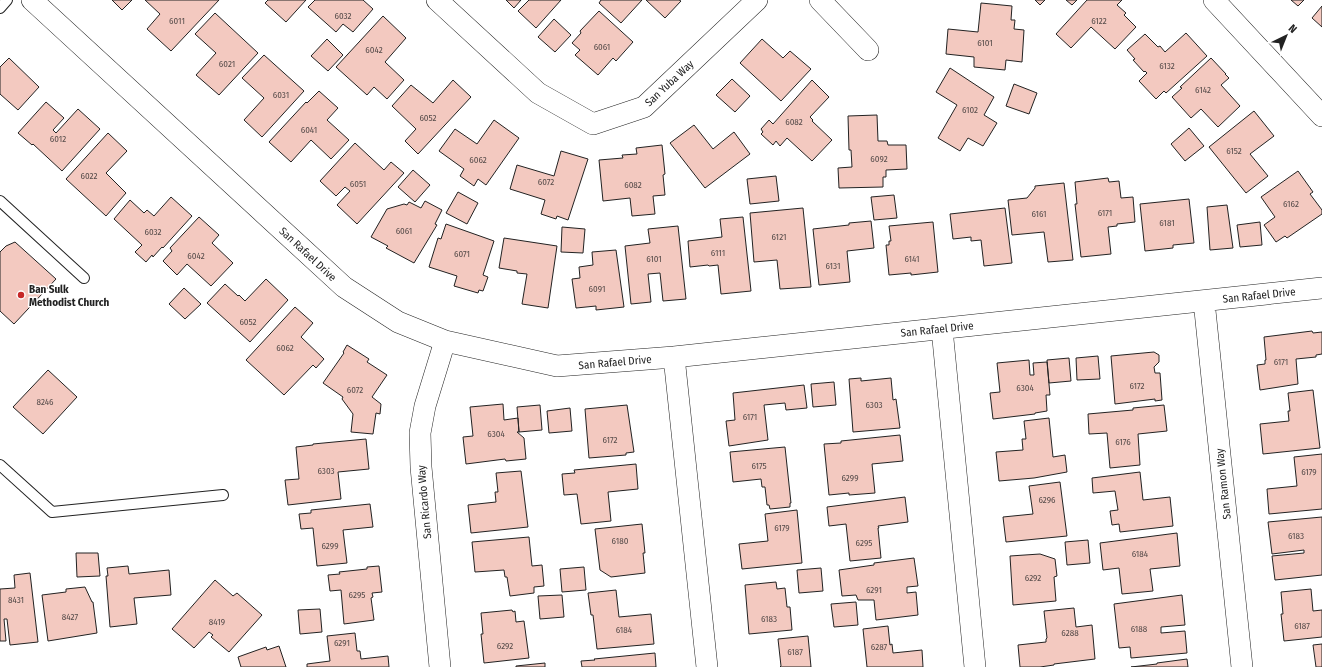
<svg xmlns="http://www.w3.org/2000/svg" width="1322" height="667" font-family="'Fira Sans Condensed',sans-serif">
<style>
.building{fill:#f3c9c0;stroke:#222}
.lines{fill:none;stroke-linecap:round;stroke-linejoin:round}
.lane-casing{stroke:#222;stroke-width:12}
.street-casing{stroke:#222;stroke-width:22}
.lane{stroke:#fff;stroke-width:10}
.street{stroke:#fff;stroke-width:21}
.poi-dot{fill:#c62828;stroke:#fff;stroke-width:1.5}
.labels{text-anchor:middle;stroke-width:3;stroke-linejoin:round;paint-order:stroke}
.number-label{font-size:9px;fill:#564c4a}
.street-label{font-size:11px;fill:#222;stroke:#fff}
.poi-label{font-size:11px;font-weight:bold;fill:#222;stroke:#fff;text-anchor:start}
</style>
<rect width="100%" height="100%" fill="#fff"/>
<path class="building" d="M112,0H132L122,10Z
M145,0H219L171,51L147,29L160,14Z
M268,0H306L286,22L265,3Z
M315,0H363L373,9L353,32L343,24L336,32L308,7Z
M506,0H521L514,8Z
M529,0H561L536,28L518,11Z
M601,0H642L621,23L599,3Z
M646,0H679L681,1L665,18Z
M1035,0H1045L1040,5Z
M1066,0H1077L1072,5Z
M1087,0H1122L1117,5L1126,13L1124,15L1136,27L1115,49L1091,27L1071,48L1056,34Z
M1291,0H1304L1298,6Z
M981,3L1012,6L1011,20H1015L1014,29L1024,30L1022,62L1006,60L1005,70L974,67V57L946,54L948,29L978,32Z
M1322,6V27L1312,18Z
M599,11L633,42L616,61L613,58L598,75L575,55L580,50L572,43L581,33L580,31Z
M215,13L258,53L219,95L196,75L216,53L195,34Z
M383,16L406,38L385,62L404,80L387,99L374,87L367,95L336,67Z
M554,19L571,35L555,52L538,37Z
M1186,33L1207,56L1166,93L1164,91L1156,99L1139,81L1147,73L1145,71L1144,72L1133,60L1135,59L1127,50L1145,34L1158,47L1160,46L1165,52Z
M327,39L343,55L328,71L311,56Z
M762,39L783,58L790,51L811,69L781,101L740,63Z
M264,55L304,91L262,137L244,120L264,98L242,78Z
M9,58L39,87L18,110L0,94V67Z
M1211,58L1226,74H1225L1229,78L1221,85L1240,106L1218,127L1201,109L1191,118L1172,97L1182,88L1180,87Z
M950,68L994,97L984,115L997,123L983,146L968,138L960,151L938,138L957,105L936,92Z
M732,79L750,96L735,112L716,95Z
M453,80L471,97L418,154L405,141L416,129L392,106L411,85L433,103Z
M812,80L829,97L810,117L813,120L812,121L832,140L812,161L787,138L780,146L776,141L773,145L761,134L763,132L761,129L769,120L773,124Z
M1014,84L1037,93L1029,114L1006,106Z
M319,91L338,108L327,120L349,140L331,159L311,140L291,162L269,142L306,102L307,103Z
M46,102L64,118L53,130L56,133L78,109L100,129L62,171L33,144L32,145L18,133Z
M1254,111L1274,136L1250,154L1268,176L1246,193L1209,147Z
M877,115L878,141H887L888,145H906L907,169L886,170V177H883V187L839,188L838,168L852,167L851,150H849L848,116Z
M494,120L519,138L486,185L478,179L474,186L460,176L464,169L439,151L455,129L477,144Z
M694,125L713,149L734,132L750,154L705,188L670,143Z
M1189,128L1204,146L1185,161L1171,144Z
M108,133L127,151L106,173L126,193L106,216L66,179Z
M355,143L384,170L391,162L404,173L357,224L337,205L350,191L345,187L336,196L320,181Z
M662,145L665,174L663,175L665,195L653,196L655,214L632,216L630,198L603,201L599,160L623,158L622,155L637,154L636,148Z
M561,151L588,159L568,220L557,216L556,219L541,214L545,200L510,189L517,165L554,176Z
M413,170L430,185L415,202L398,187Z
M1298,171L1313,192L1310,194L1322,210V214L1287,238L1285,236L1276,242L1264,225L1275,217L1261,197Z
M776,176L779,201L750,204L747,179Z
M1108,178L1109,182L1119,181L1121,198L1133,197L1135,222L1117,224V226L1108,227L1111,254L1081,257L1075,204H1077L1075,182Z
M1064,183L1073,260L1048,262L1044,232L1012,235L1008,200L1027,198L1035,188V186Z
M458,192L478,203L467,224L446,213Z
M894,195L897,218L874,220L871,197Z
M171,197L192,216L163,248L162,247L153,257L152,255L146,262L135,252L142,245L114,219L130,200L144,213L147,210L154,216Z
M1189,199L1194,243L1173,245V248L1145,251L1140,204Z
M425,201L442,210L435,224L437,225L414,263L386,248L388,246L371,237L387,209L404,204L407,205L409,202L421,208Z
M1227,205L1233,248L1210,250L1207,207Z
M803,208L811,287L780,289L777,260L754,262L750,213Z
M1005,208L1012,263L984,266L981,240L971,241V237L953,239L950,214Z
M199,217L219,235L212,243L233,263L211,286L187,264L177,275L163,261L172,251L170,248Z
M743,217L751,291L721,294L718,265L709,266L708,265L690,267L688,241L722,237L720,219Z
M871,221L874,248L847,251L850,282L819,285L813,229L849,225V223Z
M933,222L938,272L911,275V273L889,275L886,245H889V241H891L889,226Z
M1260,222L1262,245L1240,247L1237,225Z
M446,224L494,241L483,275L488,277L483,291L479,290L478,293L454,286L457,276L429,267L438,238L441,239Z
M678,226L686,299L663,301L660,273L648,274L651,302L631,304L625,246L650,243L648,229Z
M562,227L585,229L583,253L561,252Z
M504,238L557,246L548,308L522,304L527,274L517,273V271L499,268Z
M15,242L56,279L14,324L0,311V252L6,246Z
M616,250L624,307L596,310V306L576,308L572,279L580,278L579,267L593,265L592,252Z
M266,279L288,300L250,342L207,303L225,284L238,296L239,295L245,301Z
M184,288L201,304L185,319L169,304Z
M295,307L313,323L301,337L324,359L316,368L313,365L284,395L246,360Z
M1312,331L1313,333L1322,332V354L1316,355V357L1296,359L1298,384L1260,390L1257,365L1265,364V360H1266L1264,337Z
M347,345L369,359L367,362L387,375L372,397L381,404L380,414L376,413L373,434L351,432L353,414L342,399L343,397L323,383L344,353L343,352Z
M1154,352L1159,355V362L1154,367L1155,373H1160L1162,400L1155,401V399L1115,404L1111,356Z
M1098,356L1100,379L1077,380L1076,358Z
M1069,358L1071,381L1049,383L1047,360Z
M1029,360L1030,375H1034L1033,363L1047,362L1050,395H1046L1047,411L1035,413V414L993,419L990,393L1000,392L997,363Z
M48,370L77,397L43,434L13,407Z
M861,378V381L891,378L893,400L896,399L900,428L853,432L849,379Z
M834,382L836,405L813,407L811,384Z
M804,385L807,408L786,410L785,403L764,405L768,440L729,446L726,421L735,420L733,393Z
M1313,390L1320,448L1263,454L1260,424L1289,421L1288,411H1290L1288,393Z
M503,404L504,420L518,418L519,432H517L524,438L526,459L506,461L505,459L466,464L463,437L473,436L470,407Z
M540,405L542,430L519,432L517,407Z
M627,405L634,452L626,453V455L589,458L585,409Z
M1164,405L1167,431L1138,434L1140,465L1110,468L1107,433L1089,434L1088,414L1133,410V408Z
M570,408L572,431L549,433L547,411Z
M1049,418L1053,457L1065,455L1067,472L1034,478L999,481L996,452L1023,450L1022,439H1026L1024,421Z
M900,435L903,461L872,464L875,493L849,495V493L829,495L824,444L841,443V441Z
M366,439L369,469L338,472L341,499L288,505L285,480L299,479L296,447L313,445V444Z
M785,447L791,503H790V507L770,509L769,505H767L765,487H762L761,479L733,482L730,452Z
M1322,454V509L1269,514L1267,489L1297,486L1294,457Z
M636,464L638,489L608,492L611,521L581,524L577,494L564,495L562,474L575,473L574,470Z
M521,471L528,527L471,533L468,505L496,502L495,492H498L496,473Z
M1140,472L1143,500L1170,497L1173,526L1120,532L1119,524L1112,525L1110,511L1118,510L1115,491L1093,493L1092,478Z
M1060,482L1067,536L1006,542L1003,517L1033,514L1029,486Z
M905,497L908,522L878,526L879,528H878L881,558L850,561L846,524L829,526L827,507Z
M370,504L373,527L343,530L347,563L317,566L313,528L301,529L299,514L311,513V510Z
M797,510L802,563L742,569L739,544L768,541L765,514Z
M1322,517V575L1275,580L1272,556L1304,553V550L1272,554L1268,522Z
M642,524L645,553H643L645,573L611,577L600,570L595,529Z
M1177,533L1180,566L1150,569L1153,591L1122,594L1119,568L1103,570L1100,543Z
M529,537L532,566L542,565L544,586L534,587V593L510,596L507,577H505L504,570L475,572L472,542Z
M1088,540L1090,563L1067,565L1065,542Z
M76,553H98L100,576L77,577Z
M1040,554L1055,559L1057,576L1054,577L1056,601L1013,605L1010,556Z
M914,558L918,586L907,587V593L916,592L918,615L876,620L874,600H858L856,595L842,596L839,570L874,565V563Z
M128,566L129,574L169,570L171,595L134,598L137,624L110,627L106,576H108L107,568Z
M379,566L382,592L372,593L373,597L371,598L374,620L344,624L341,590L330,591L328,575L340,574L339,572L367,569V567Z
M584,567L586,590L562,592L560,569Z
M821,568L823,591L799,593L797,570Z
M30,573L38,642L10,645L7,619H4L6,641H0V589L15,588L14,575Z
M215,580L233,596L237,593L262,615L229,652L211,637L213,635L209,632L194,648L172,629Z
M776,582L777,589L785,588L787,607H790L792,630L749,634L745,585Z
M85,587L92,602H93L97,633L48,641L42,595L66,592V589Z
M1311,589L1313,611L1322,610V637L1284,641L1281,614H1283L1281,592Z
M616,590L619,617L651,614L654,644L597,649L593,615H591L588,593Z
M562,595L564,617L540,619L538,596Z
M1182,595L1185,625L1161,627V633L1185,631L1187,653L1131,658L1130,647L1119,648L1114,604Z
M856,602L858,625L834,627L831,604Z
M1074,608L1076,627L1092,625L1095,659L1054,664V665L1040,667H1020L1018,645L1046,642V639L1047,638L1044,611Z
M320,609L322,632L300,634L298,610Z
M512,610L513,612L515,611L516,622L524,621L529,658L484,663L481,634H483L481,613Z
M888,626L890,645L892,644L893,653L922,650L923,667H867L863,629Z
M355,633L357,651H360L361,659L388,656L389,667H307V664L330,661L327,636Z
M808,636L811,667H780L781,666L778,639Z
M1322,644V667H1316L1313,645Z
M279,646L286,667H241L238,657L266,647L267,650Z
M655,653L656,667H582L581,661L595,660L594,659Z
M1187,659L1188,667H1131L1157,664V663Z
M545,663V667H516V666Z"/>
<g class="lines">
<g class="lane-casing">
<path id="lane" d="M0,8L7,0
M0,201L84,278
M0,465L52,512L223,495"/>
</g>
<g class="street-casing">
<path id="street" d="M32,0L344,287L398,322L445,341L557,366L674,357L1322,288
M437,0L538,93L593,124L644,107L757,0
M820,0L868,50
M1214,0L1322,116
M1204,301L1242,667
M942,329L975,667
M674,357L707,667
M440,667L421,467L420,433L425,406L445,341"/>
</g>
<use href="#lane" class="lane"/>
<use href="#street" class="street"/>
</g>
<circle class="poi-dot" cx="21" cy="295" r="4"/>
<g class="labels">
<g class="number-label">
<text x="343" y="19">6032</text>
<text x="177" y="24">6011</text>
<text x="1099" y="24">6122</text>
<text x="985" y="46">6101</text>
<text x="602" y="50">6061</text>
<text x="374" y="53">6042</text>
<text x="227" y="67">6021</text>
<text x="1167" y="69">6132</text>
<text x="1203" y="93">6142</text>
<text x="281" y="98">6031</text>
<text x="970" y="113">6102</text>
<text x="428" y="121">6052</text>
<text x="794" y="125">6082</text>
<text x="309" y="133">6041</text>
<text x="58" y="142">6012</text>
<text x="1234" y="154">6152</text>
<text x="879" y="162">6092</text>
<text x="478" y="163">6062</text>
<text x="89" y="179">6022</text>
<text x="546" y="185">6072</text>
<text x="358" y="187">6051</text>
<text x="633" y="188">6082</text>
<text x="1291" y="207">6162</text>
<text x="1105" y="216">6171</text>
<text x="1039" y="217">6161</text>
<text x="1167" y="226">6181</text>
<text x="404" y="234">6061</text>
<text x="153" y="235">6032</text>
<text x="779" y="240">6121</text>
<text x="718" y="256">6111</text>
<text x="462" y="257">6071</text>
<text x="196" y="259">6042</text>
<text x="654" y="262">6101</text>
<text x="912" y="262">6141</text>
<text x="833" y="269">6131</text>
<text x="597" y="292">6091</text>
<text x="248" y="325">6052</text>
<text x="285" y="351">6062</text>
<text x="1281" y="365">6171</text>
<text x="1137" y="389">6172</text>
<text x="1025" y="391">6304</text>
<text x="355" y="393">6072</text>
<text x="45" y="405">8246</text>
<text x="874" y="408">6303</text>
<text x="750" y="420">6171</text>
<text x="496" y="437">6304</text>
<text x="610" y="443">6172</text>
<text x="1123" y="445">6176</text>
<text x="759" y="469">6175</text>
<text x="326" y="474">6303</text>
<text x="1309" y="475">6179</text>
<text x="850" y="481">6299</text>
<text x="1047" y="503">6296</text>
<text x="782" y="531">6179</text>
<text x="1296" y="539">6183</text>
<text x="620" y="544">6180</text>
<text x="864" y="546">6295</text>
<text x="330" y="549">6299</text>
<text x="1140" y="557">6184</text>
<text x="1033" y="581">6292</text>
<text x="874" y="593">6291</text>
<text x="357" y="598">6295</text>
<text x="16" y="603">8431</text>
<text x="70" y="620">8427</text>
<text x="769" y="622">6183</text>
<text x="217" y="625">8419</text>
<text x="1302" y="629">6187</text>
<text x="1139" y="632">6188</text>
<text x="624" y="633">6184</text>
<text x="1070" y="636">6288</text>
<text x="342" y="646">6291</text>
<text x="505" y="649">6292</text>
<text x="879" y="650">6287</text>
<text x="795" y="655">6187</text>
</g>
<g class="street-label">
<text transform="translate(669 83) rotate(-43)" y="4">San Yuba Way</text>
<text transform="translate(308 254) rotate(43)" y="4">San Rafael Drive</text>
<text transform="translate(1259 295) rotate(-6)" y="4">San Rafael Drive</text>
<text transform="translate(937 329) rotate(-6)" y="4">San Rafael Drive</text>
<text transform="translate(615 362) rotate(-5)" y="4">San Rafael Drive</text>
<text transform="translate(1223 484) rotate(-96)" y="4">San Ramon Way</text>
<text transform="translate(424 502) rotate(-95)" y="4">San Ricardo Way</text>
</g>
<g class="poi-label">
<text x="29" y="293">Ban Sulk<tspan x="29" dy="13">Methodist Church</tspan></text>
</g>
</g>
<g transform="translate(1286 36) rotate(43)" stroke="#ffffff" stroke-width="3" paint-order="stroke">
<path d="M0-3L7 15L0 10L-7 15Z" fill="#222222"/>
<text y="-6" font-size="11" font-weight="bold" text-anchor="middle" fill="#222222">N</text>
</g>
</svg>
